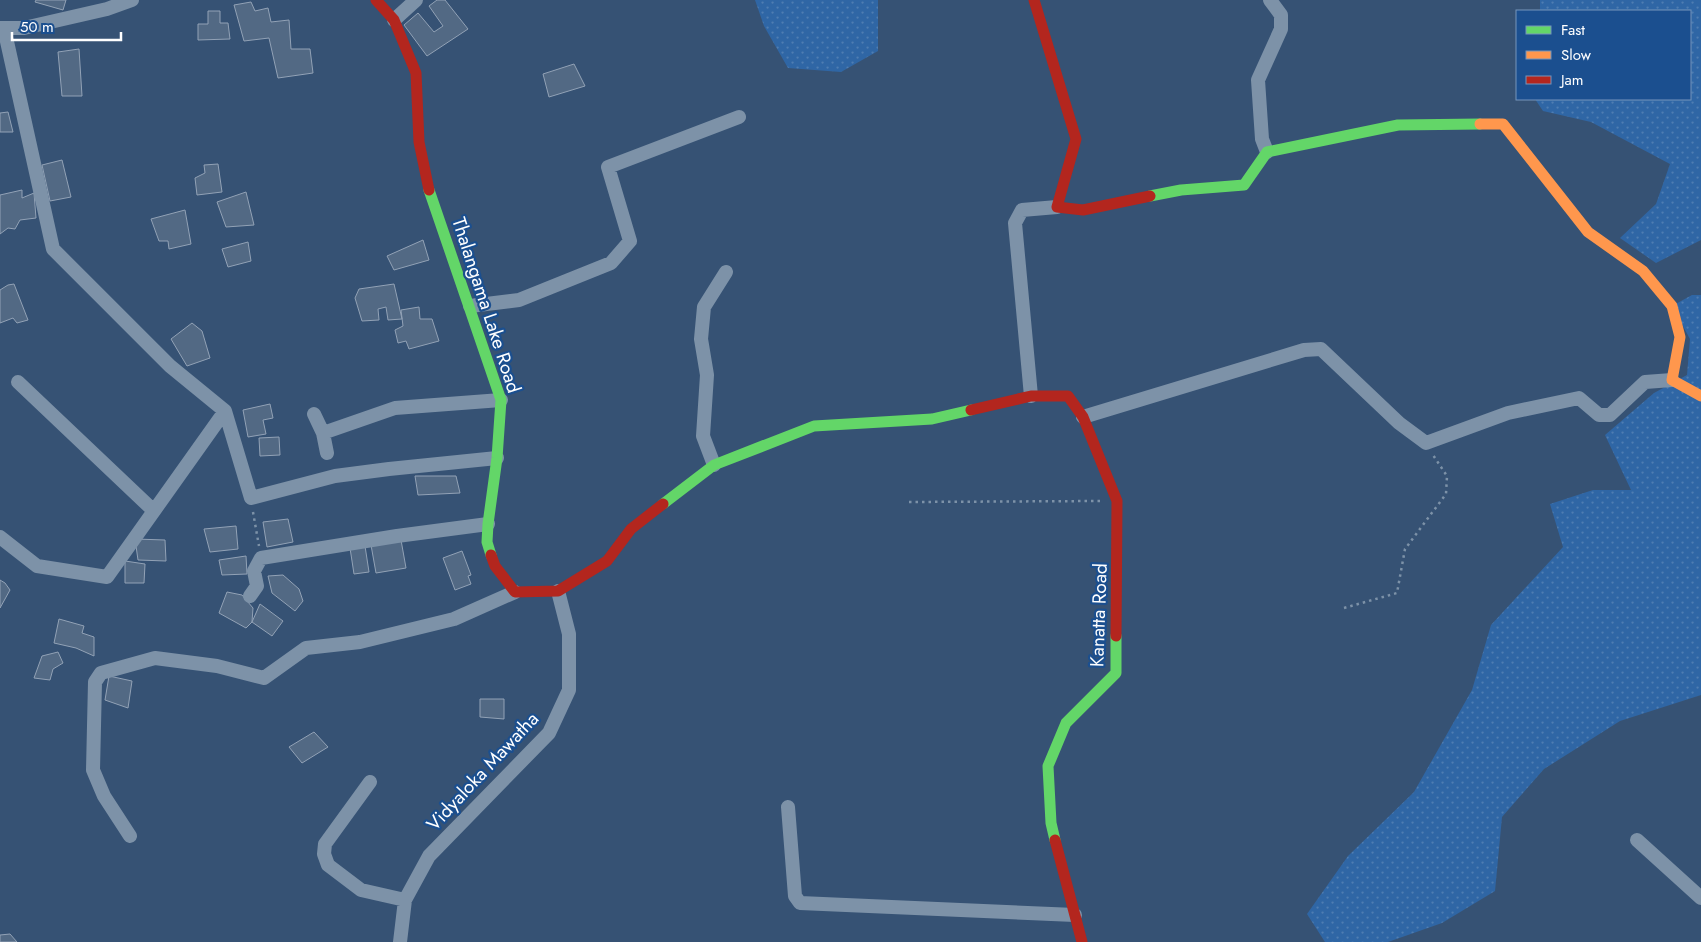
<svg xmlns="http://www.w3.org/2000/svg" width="1701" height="942" font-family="Jost,sans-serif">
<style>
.grass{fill:url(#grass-dots)}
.building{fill:#526984;stroke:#92a2b6}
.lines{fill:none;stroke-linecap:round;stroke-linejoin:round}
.path{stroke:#7d92a8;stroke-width:2.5;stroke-dasharray:2.5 4;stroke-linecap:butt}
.street{stroke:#7d92a8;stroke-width:14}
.fast{stroke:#63d668;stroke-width:11}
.slow{stroke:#ff974d;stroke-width:11}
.jam{stroke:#b3261e;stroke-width:11}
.labels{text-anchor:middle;stroke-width:4.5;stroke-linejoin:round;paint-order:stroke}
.street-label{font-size:19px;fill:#fff;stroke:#1b4f8f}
</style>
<defs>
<pattern id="grass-dots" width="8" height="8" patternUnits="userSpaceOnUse" patternTransform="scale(1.25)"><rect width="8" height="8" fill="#2f66a5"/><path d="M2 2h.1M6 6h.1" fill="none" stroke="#4e7db2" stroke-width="1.8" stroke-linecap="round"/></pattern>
</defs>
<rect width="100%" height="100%" fill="#365274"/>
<path class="grass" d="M755,0H878V51L841,72L788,68L764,26Z
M1540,0H1701V240L1656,263L1620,238L1656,204L1670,164L1591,122L1543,111L1535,99H1690V11H1540Z
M1692,295H1701V695L1620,721L1544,769L1502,817L1495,891L1442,923L1388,942H1325L1307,914L1348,856L1414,792L1472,690L1491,625L1563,547L1550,504L1593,490H1631L1605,435L1654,393L1687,375L1690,339L1672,306Z"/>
<path class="building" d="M36,0H66L63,10L35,2Z
M437,0H445L468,29L427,56L404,25L418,13L434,32L443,26L429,6Z
M251,2L255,11L268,8L271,22L289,20L291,49H310L313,73L278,78L269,38L244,41L234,5Z
M208,11H220V23H228L230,39L198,40V24H208Z
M79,49L82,96H62L58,52Z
M574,64L585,86L549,97L543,74Z
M8,112L13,132H0V113Z
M62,160L71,197L50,201L42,165Z
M218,164L222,192L197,195L195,178L205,173L204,165Z
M22,190V198L34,193L36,218L20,220L15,229L8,228L0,234V195Z
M246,192L254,225L226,227L217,202Z
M185,210L191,244L169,249L168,241H159L151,219Z
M423,240L429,260L394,270L387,256Z
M248,242L251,261L228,267L222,249Z
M14,284L28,320L17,323L13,318L0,323V290L8,285Z
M394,284L402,319L388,320L386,307L378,309L379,320L362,321L355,298L359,289Z
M419,307L420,319H432L439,341L409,349L406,341L398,343L395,330L403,326L401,310Z
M192,323L202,331L210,358L187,366L171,339Z
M270,404L273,418L263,420L266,434L248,437L243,410Z
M279,437L280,455L260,456L259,438Z
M415,476H456L460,493L418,495Z
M288,519L293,542L267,547L263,522Z
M236,526L238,549L210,552L204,529Z
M135,539L165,540L166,561L138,560Z
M401,540L406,568L376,573L371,545Z
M365,546L369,572L354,574L350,548Z
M462,551L471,575L468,576L471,584L455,590L443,558Z
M246,556L247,574L222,575L219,560Z
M125,561L145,564L144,583H125Z
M283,575L299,589L303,601L295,611L272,593L268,576Z
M0,580L5,583L10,590L0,608Z
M227,592L242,595L253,608L252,622L246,628L219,613Z
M260,604L283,621L272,636L252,622Z
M59,619L84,626L82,633L94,637V656L76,648L54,643Z
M58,652L63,663L53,669L50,680L34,678L42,656Z
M109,676L132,681L128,708L105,700Z
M480,699H504V719L480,717Z
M314,732L328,747L302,763L289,747Z
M10,934L17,942H0V935Z"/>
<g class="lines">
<path class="path" d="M909,502L1100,501
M253,512L259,546
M1344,608L1397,593L1405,549L1446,494L1447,476L1433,455"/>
<path class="street" d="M394,20L416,0
M0,28H24L107,9L132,0
M4,28L53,249L170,366L225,411L251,498L335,476L389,469L497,458
M1267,152L1262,139L1258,80L1281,29V15L1270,0
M470,306L519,300L611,263L630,241L608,167L739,117
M18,382L154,511
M1031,396L1015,223L1022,210L1057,207
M314,414L323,433L327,453
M1083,417L1304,350L1321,349L1399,423L1426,443L1508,413L1579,398L1599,415H1610L1645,382L1672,380
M323,433L395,408L501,400
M714,465L703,436L707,375L701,339L704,307L726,272
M0,537L37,566L107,577L225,411
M250,596L257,586L254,571L261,558L397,536L488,524
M370,782L325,844L324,854L328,865L361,890L405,900
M788,807L795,896L800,903L1075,915
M130,836L104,796L93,770L95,682L101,673L155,658L217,666L264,678L306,648L360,642L454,619L515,592
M1637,840L1701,898
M400,942L405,900L429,856L549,733L569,690V634L558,591"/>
<path class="fast" d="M429,190L501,400L497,458L488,524L487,542L491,555
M1150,196L1181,190L1244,185L1267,152L1398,125L1480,124
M663,504L714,465L814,426L932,419L971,410
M1055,840L1051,823L1048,766L1066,723L1116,673V636"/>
<path class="slow" d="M1480,124H1503L1588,232L1643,271L1672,306L1680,337L1672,380L1701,396"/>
<path class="jam" d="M376,0L394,20L416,73L419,142L429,190
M1034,0L1076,139L1057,207L1083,210L1150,196
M971,410L1031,396H1068L1083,417L1117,501L1116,636
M491,555L495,566L515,592L558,591L607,561L631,529L663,504
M1055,840L1082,942"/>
</g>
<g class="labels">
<g class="street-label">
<text transform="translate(487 305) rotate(72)" y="7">Thalangama Lake Road</text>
<text transform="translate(1098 615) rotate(-88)" y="7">Kanatta Road</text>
<text transform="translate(482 771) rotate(-47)" y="7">Vidyaloka Mawatha</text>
</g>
</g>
<rect x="1516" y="10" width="175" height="90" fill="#1b4f8f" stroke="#7695bc"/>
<rect x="1526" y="26" width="25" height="8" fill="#63d668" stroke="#7695bc"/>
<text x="1561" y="35" font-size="15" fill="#ffffff">Fast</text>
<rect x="1526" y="51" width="25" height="8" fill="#ff974d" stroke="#7695bc"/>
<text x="1561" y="60" font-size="15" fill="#ffffff">Slow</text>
<rect x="1526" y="76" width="25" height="8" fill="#b3261e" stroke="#7695bc"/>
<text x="1561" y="85" font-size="15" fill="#ffffff">Jam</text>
<path d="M12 32v8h109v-8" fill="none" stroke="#ffffff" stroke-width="2.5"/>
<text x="20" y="32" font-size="15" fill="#ffffff" stroke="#1b4f8f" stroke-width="4" paint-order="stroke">50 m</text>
</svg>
